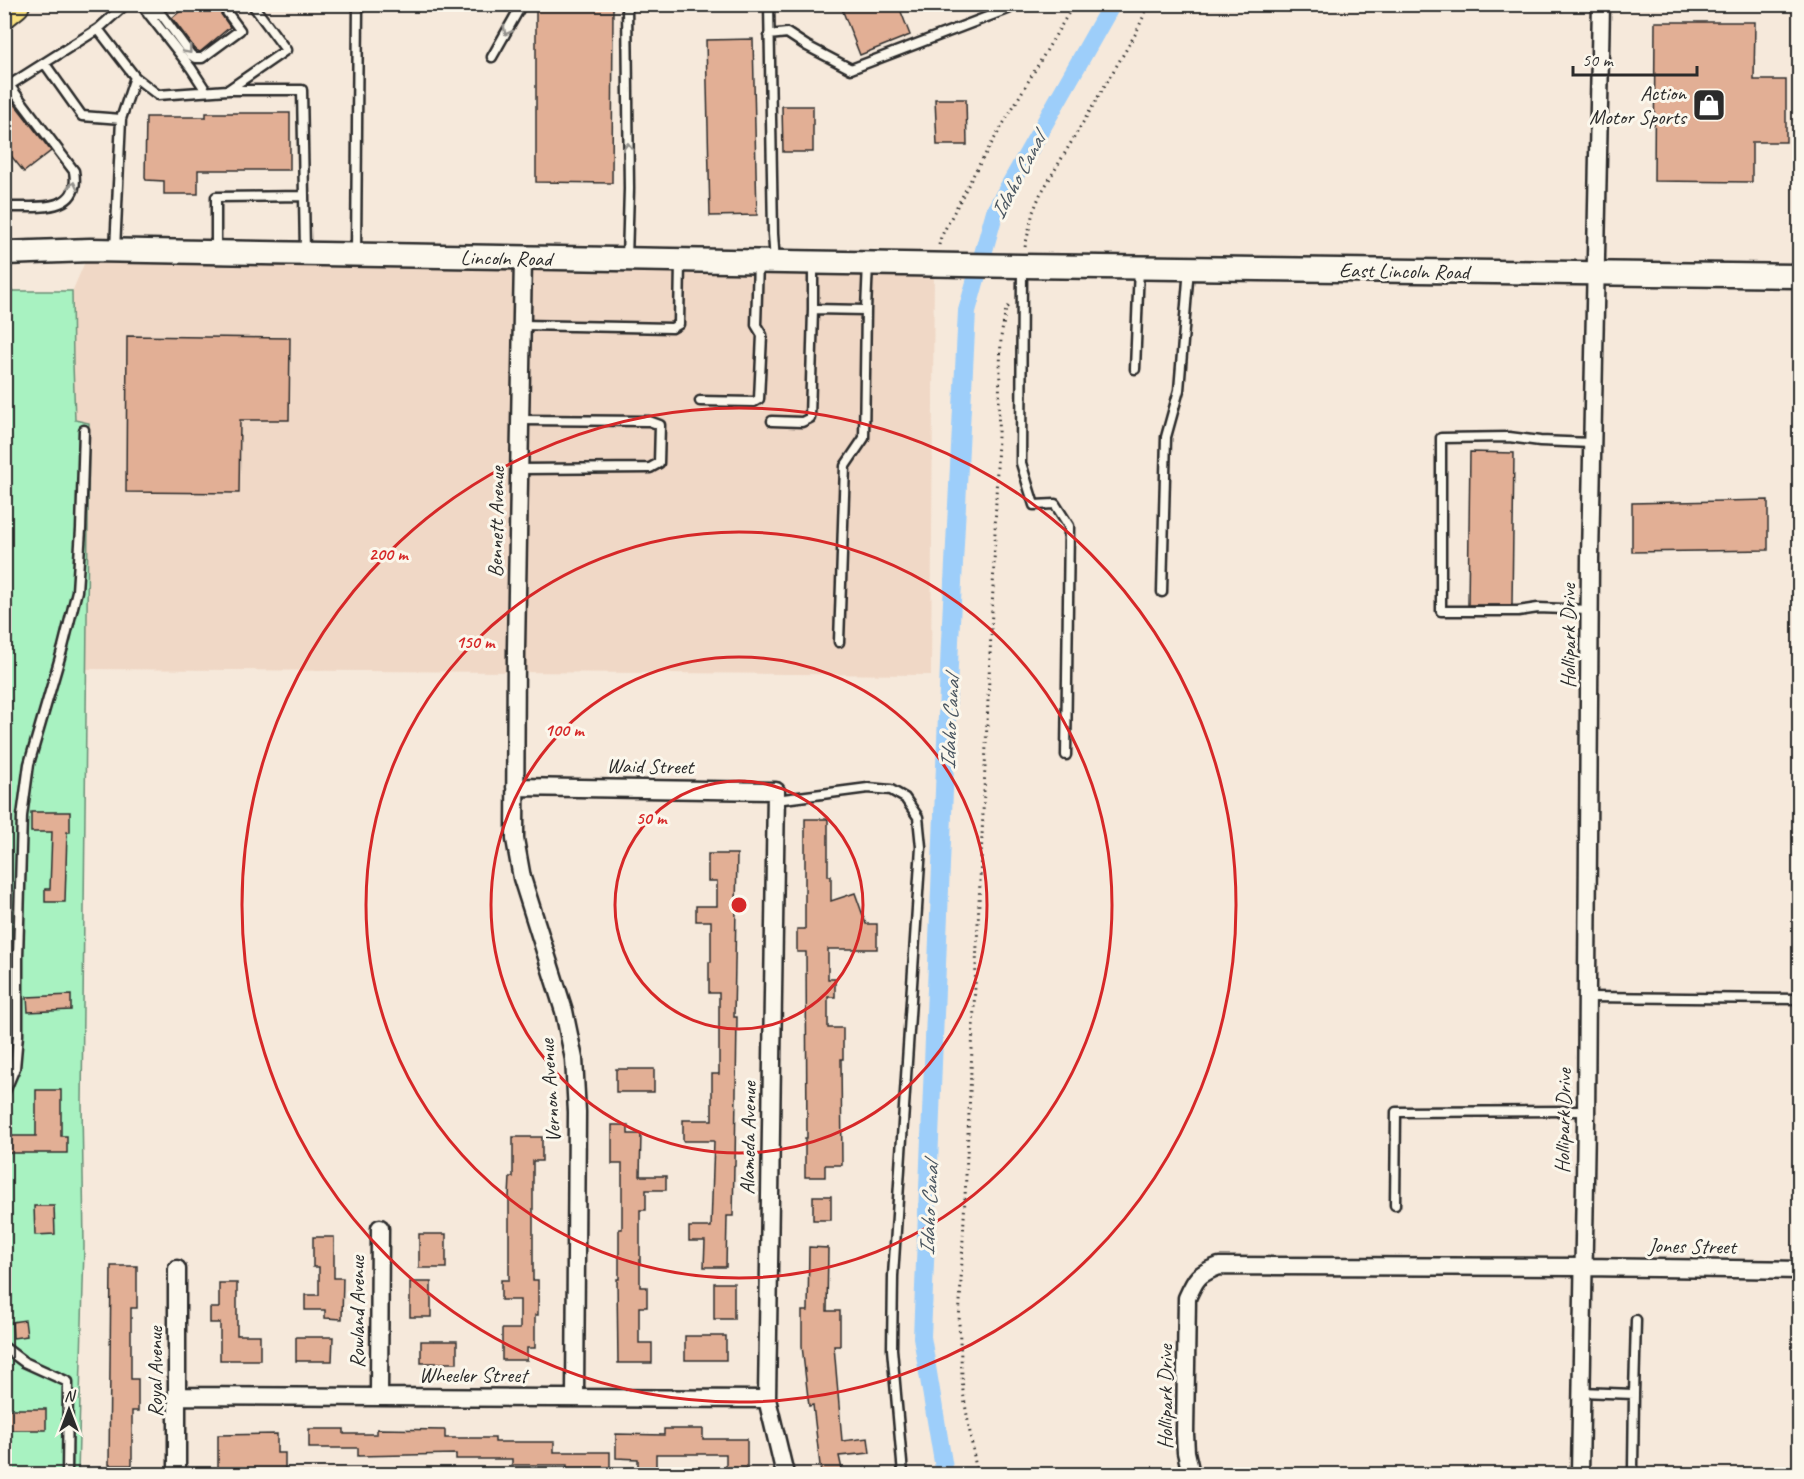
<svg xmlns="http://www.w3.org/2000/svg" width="1804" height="1479" font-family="Caveat,sans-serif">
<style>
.built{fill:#f0d8c6}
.green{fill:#a8f2c1;stroke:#6a8e76;stroke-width:1.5}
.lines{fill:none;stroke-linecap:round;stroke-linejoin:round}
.canal{stroke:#9dcefa;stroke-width:18}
.building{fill:#e2af95;stroke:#2b2b2b;stroke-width:1.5}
.lane-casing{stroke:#2b2b2b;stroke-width:13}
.street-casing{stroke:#2b2b2b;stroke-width:21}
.secondary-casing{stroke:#2b2b2b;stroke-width:27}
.highway-casing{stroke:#2b2b2b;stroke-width:34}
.path{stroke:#2b2b2b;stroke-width:3;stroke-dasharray:1.5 4.5;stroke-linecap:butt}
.lane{stroke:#fbf7ec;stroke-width:8}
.street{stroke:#fbf7ec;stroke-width:16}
.secondary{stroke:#fbf7ec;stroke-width:22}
.highway{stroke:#fae180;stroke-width:30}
.oneway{stroke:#93918c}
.ring{fill:none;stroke:#d62828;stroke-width:3}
.labels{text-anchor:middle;stroke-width:6;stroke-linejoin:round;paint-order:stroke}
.poi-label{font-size:21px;fill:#2b2b2b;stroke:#fbf7ec;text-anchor:end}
.street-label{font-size:21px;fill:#2b2b2b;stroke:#fbf7ec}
.water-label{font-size:22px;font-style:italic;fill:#48545f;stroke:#fbf7ec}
.centre{fill:#d62828;stroke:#fbf7ec;stroke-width:3}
.ring-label{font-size:18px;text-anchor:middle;font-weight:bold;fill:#d62828;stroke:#fbf7ec;stroke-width:6;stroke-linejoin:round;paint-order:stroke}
</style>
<rect width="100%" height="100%" fill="#f6e9db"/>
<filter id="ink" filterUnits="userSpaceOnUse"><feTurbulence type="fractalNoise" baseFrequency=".0167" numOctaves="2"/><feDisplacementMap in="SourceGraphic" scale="12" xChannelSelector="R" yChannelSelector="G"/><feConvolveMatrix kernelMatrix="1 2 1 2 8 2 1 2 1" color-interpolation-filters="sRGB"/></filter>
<g filter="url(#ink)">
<path class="built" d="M90,250L934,264L931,675L86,669L89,423L75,420L73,364L72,292Z"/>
<path class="green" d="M5,291H72L73,364L75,420L89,423L82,1103L84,1247L78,1474H5Z"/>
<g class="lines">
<path class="canal" d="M945,1474L922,1337L950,641L967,311L995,211L1112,4"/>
</g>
<path class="building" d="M189,4H235L231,7L225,5L220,9L221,14L230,27L200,52L196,50L172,18Z
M536,4H613L612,183L536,182Z
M840,4H898L910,35L860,55Z
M1655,22H1755L1754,80H1786V142H1752V182L1654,181Z
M753,39L757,215L710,216L706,40Z
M4,94H7L51,151L24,172L4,147Z
M935,99H966L967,145H937Z
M782,106H813V152H783Z
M206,113H290V170H198V194H164V181L146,180L145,178L146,117H206Z
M127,336L290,338L289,420H240L239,493L126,492Z
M1470,452L1514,453L1512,605H1468Z
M1768,500V550L1632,552V503Z
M31,812H70V832H67L65,902H45V889H50L52,832H31Z
M805,819H828V876H831V901L855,893L866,924H877V949H828V979H835V997H828V1028H843V1059H841L842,1165H825V1177H805V1138H807L806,952H797V929H805Z
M708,854H737L734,1017H737L735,1166H734L733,1216H727L726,1267H704L705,1241H689V1227H711L714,1141H683V1120H712V1074H719V993H709V962H711V921H696V906H717V881H708Z
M71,995V1010L28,1012L27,997Z
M616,1069H654V1092H616Z
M36,1090H61V1136H67V1153H4V1136H36Z
M612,1125H628V1134H641L640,1176H666V1190H646V1210H640V1287H647V1307H639V1343H652V1363H618L617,1279H619V1229H622V1164H612Z
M513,1137H542V1161H533V1280H538V1315H535V1348H527V1360H502V1329H520V1300H501V1280H509V1197L510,1177H513Z
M813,1196H831V1220H813Z
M34,1206H54L55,1234L35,1235Z
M419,1234H446V1268H419Z
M313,1237H334V1278H343L342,1319L325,1318V1310H305V1295H319V1267H313Z
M809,1247L828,1248L827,1311H840V1346H834L842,1441L868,1438L870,1453L839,1456L843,1474H821L813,1405L809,1406L802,1346V1311H808Z
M111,1266H137V1308H131V1379H138V1411H132V1465H109Z
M410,1282H431V1317H410Z
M219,1283H237V1335H260V1360H220V1323H210V1308H219Z
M714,1283H734V1319H714Z
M25,1320L27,1336L13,1338L12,1322Z
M685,1336H726V1360H685Z
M296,1337H333L332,1361H296Z
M421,1341H457V1363H421Z
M7,1409H46V1430H7Z
M309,1429H344V1434H377V1429L445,1430V1438H495V1442H554V1452H610V1471H567V1465H512V1459H456V1454L358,1456V1448H309Z
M664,1429H703V1439H747V1474H726V1454H656V1471H638V1459L616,1458V1434L664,1435Z
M277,1434V1453H285V1474H218V1435Z"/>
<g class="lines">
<g class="lane-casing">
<path id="lane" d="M141,4L191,68L206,91
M627,4L629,189L627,259
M769,4L773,234L775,262
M148,14H161L191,55L195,58H202L240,30L226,11
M98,29L135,77L121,119L115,250
M769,35L787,33L807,46L851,69L1008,9L1006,4
M492,57L522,4
M45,64L82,116L121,119
M135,77L158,95L228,90H302L304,196L216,197V252
M5,88L98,29L126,4
M228,90L286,50L252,4
M304,196L305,251
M4,207C33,206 82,215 74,171L9,85
M356,252L358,4
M813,263V309L866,310L868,263
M1022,266L1021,463L1034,505L1055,504L1069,526L1066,755
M523,325L672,328L679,324L680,261
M1135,369L1139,267
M700,401L754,402L759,399L762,335L756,325L758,262
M772,421L802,422L810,418L813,309
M520,469L650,468L659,463L660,425L649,421L521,420
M1162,592L1166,437L1179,390L1189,268
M1590,610L1538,608L1518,611H1441V438L1509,437L1540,441L1592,443
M839,642L845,466L864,438L866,310
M776,800L868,788L891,790L905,798L918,817L921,847L893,1276L892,1349L903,1474
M1587,997L1800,999
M4,1094L15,1068L18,1035V957L22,816L29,764L63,647L77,591L81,529L84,430
M1395,1205L1396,1112L1586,1111
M4,1347L24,1362L68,1382L67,1474
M1581,1392L1634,1394L1636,1320
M1633,1468L1634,1394"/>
</g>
<g class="street-casing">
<path id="street" d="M523,258L516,649L515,839L522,878L564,1011L574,1059L577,1112L575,1398
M515,787L776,791L767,1399L785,1474
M177,1269V1474
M178,1396L767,1399
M379,1397L380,1228
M1191,1474L1186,1452L1185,1434L1187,1298C1196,1278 1198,1274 1219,1266L1583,1267L1800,1270
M1580,1474L1586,1122L1590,559L1601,4"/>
</g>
<g class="secondary-casing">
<path id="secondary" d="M4,253L90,250L1022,266L1800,276"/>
</g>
<g class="highway-casing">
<path id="highway" d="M4,12L14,4"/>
</g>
<path class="path" d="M939,245L941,237L976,170L1074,4
M1025,247L1033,212L1040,195L1136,33L1149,4
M977,1474L963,1392L959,1323L980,881L994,565L1001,337L1006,309L1010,305"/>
<use href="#lane" class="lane"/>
<use href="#street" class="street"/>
<use href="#secondary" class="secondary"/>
<use href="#highway" class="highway"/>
</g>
<defs><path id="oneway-chevron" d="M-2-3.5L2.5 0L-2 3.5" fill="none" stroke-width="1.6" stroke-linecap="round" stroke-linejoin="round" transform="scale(1.5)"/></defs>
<g class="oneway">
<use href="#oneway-chevron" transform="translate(507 31) rotate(119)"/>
<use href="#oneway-chevron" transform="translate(188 50) rotate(50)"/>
<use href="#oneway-chevron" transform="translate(628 147) rotate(-91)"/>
<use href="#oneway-chevron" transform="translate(73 186) rotate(-77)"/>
</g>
</g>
<g class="ring">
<circle cx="739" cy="905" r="124"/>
<circle cx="739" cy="905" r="248"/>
<circle cx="739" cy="905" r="373"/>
<circle cx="739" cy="905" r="497"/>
</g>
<defs>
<g id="shop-square" transform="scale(1.725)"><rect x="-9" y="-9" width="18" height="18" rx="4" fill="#2b2b2b" stroke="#fbf7ec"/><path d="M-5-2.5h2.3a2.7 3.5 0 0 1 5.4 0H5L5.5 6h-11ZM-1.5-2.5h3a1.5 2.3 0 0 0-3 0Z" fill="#fff"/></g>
</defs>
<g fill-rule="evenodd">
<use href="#shop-square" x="1709" y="105"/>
</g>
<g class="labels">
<g class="poi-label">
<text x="1686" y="100">Action<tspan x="1686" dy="24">Motor Sports</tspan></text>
</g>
<g class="street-label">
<text transform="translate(506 258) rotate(1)" y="7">Lincoln Road</text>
<text transform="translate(1404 271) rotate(1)" y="7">East Lincoln Road</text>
<text transform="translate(496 522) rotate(-89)" y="7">Bennett Avenue</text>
<text transform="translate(1568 636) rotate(-90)" y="7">Hollipark Drive</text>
<text transform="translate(650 766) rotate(1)" y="7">Waid Street</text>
<text transform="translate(550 1091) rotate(-94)" y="7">Vernon Avenue</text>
<text transform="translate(1563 1121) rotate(-89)" y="7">Hollipark Drive</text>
<text transform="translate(748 1138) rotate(-89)" y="7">Alameda Avenue</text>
<text transform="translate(1692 1246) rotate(1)" y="7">Jones Street</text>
<text transform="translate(357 1312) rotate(-90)" y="7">Rowland Avenue</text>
<text transform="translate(155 1372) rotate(-90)" y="7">Royal Avenue</text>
<text x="473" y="1382">Wheeler Street</text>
<text transform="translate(1165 1397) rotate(-90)" y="7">Hollipark Drive</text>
</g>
<g class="water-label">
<text transform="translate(1017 176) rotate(-62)" y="8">Idaho Canal</text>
<text transform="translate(949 723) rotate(-87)" y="8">Idaho Canal</text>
<text transform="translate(928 1209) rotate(-87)" y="8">Idaho Canal</text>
</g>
</g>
<circle cx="739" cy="905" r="9" class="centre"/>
<g class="ring-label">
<text x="388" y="560">200 m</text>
<text x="475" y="648">150 m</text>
<text x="564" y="736">100 m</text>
<text x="651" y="824">50 m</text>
</g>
<rect width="1804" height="1479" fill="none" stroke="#fbf7ec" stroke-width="24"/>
<rect x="12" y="12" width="1780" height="1455" fill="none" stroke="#2b2b2b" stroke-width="2" filter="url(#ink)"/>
<g transform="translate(69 1410)" stroke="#fbf7ec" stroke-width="4.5" paint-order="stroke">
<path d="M0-4.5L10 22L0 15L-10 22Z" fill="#2b2b2b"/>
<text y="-9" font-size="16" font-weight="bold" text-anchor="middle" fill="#2b2b2b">N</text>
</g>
<path d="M1573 66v9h124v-9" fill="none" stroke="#2b2b2b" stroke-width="3"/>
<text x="1582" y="66" font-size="18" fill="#2b2b2b" stroke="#fbf7ec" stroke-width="4.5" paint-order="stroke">50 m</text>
</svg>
